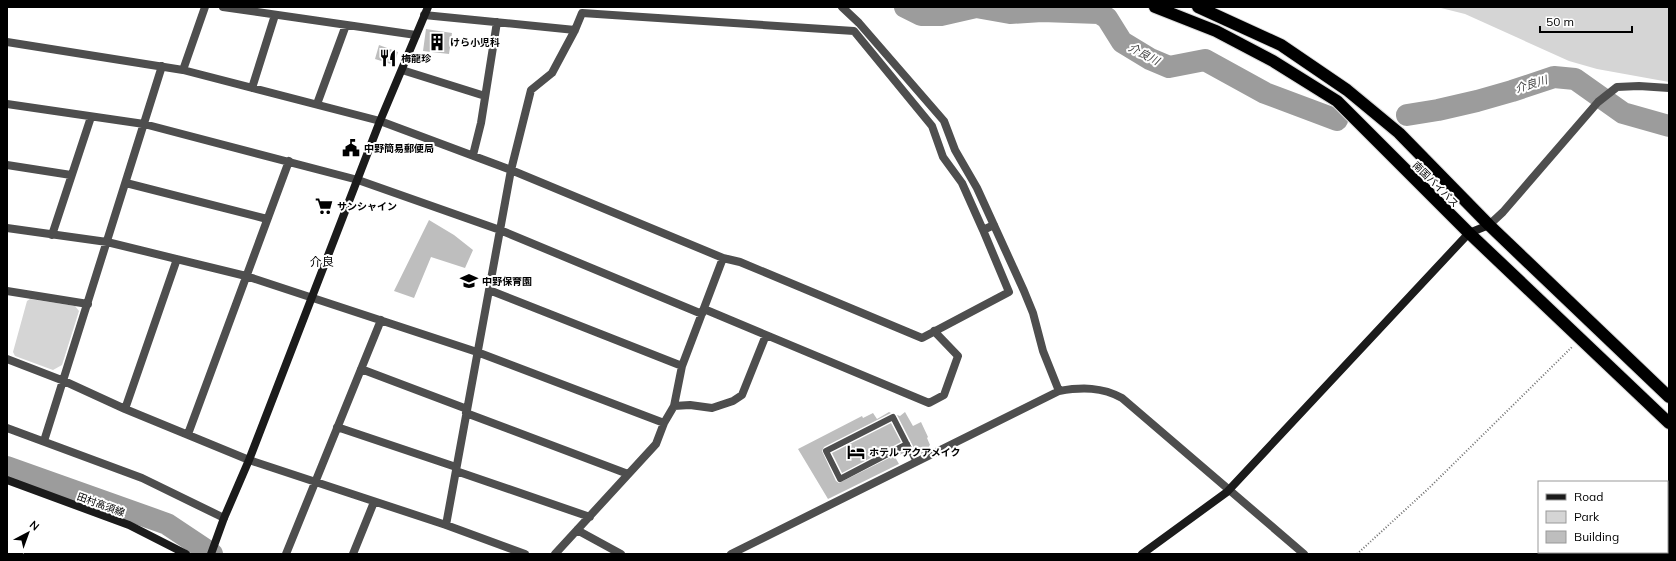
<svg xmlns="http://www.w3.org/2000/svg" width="1676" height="561" font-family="Mulish,'Noto Sans JP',sans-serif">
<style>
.green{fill:#d5d5d5}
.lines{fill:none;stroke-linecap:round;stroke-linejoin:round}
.river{stroke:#9c9c9c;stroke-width:22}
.building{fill:#bebebe}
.highway-casing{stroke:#dbdbdb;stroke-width:14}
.path{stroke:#707070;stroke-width:2;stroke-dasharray:1 2;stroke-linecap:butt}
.lane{stroke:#4e4e4e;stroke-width:6}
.street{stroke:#4e4e4e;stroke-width:8}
.secondary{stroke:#1b1b1b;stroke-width:8}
.highway{stroke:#000;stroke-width:12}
.labels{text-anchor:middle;stroke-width:4;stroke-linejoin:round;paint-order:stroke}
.poi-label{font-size:10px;font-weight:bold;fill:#000;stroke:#fff;text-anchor:start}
.street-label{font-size:10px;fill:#000;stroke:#fff}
.water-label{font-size:11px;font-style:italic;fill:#3d3d3d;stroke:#fff}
.quarter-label{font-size:12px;fill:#000;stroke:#fff}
</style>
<rect width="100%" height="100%" fill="#fff"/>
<path class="green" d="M1437,7H1669V82L1597,69L1569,61L1465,14Z
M30,299L75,306L79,311L62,365L53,370L15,356L13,352L27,301Z"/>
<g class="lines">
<path class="river" d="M905,7L921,15H941L976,7
M976,7L1010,13L1042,11L1099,13L1107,18L1122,42L1150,59L1169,67L1205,60L1265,93L1337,120
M1407,115L1438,110L1477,101L1512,91L1554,77L1575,79L1623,113L1669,126
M7,467L167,524L212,554"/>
</g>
<path class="building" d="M426,29L452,33L449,54L423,51Z
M379,45L398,52L394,65L375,59Z
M429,220L454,235L473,250L465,268L431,257L414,298L394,291Z
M889,412L891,413L824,447L822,451L836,481L839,483L905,450L906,452L895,457L899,464L828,499L798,449L862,416L863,418L873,413L877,419Z
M905,412L913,426L921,422L928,437L927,438L930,445L929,446L930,449L921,454L917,446L914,448L897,415L900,416Z
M891,423L901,442L842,473L832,453Z"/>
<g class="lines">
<g class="highway-casing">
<path id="highway" d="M1155,7L1216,31L1273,61L1337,101L1469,233L1669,423
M1198,7L1281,45L1347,90L1399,133L1489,225L1669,397"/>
</g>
<path class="path" d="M1357,554L1429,488L1572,347"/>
<path class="lane" d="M907,444L840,479L826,451L893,417L916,462"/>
<path class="street" d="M223,7L416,35
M842,7L859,23L944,121L955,150L977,188L1024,291L1033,313L1043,351L1059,391
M424,15L575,30
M7,42L183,70L380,121L511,170L723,258L740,262L922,338L1009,292L983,230L994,225
M183,70L205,7
M402,70L485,96
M252,88L275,15
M7,104L144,124L358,180L500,230L702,314
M317,104L346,25
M473,155L481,123L497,22
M7,165L71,175
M126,183L267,219
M1489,225L1503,212L1598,102L1617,87L1639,86L1669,88
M7,228L107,242L246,276L477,352L664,423
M52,235L91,117
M489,290L682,366
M7,291L88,304
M704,309L929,403L944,395L958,356L934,331
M7,359L64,381L125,409L249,460L446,525L525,554
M361,369L467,409
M674,406L690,405L712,408L733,401L742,395L766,335
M125,409L177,259
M466,413L628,474
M337,427L456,467
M7,428L142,478L224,518
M188,434L289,161
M44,441L162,66
M456,471L590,517
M446,525L511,170L531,90L552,73L575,30L582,13L854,31L932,126L943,157L962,183L983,230
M577,530L621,554
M286,554L381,320
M353,554L374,502
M555,554L656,444L664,423L674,406L682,366L723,258
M731,554L1059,391C1082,387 1102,387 1122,398L1304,554"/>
<path class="secondary" d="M7,480L129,525L186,554
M211,554L224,518L249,460L380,121L428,7
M1142,554L1227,492L1469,233L1489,225"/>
<use href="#highway" class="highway"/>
</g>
<defs>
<g id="building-bare" transform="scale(1.38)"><path d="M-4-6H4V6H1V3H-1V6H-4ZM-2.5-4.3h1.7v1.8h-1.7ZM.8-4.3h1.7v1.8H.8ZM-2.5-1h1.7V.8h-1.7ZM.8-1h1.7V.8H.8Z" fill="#000" stroke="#fff" stroke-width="2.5" paint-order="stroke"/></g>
<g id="restaurant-bare" transform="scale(1.38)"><path d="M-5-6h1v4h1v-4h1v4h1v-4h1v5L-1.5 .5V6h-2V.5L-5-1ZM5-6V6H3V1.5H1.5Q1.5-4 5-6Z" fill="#000" stroke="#fff" stroke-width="2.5" paint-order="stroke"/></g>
<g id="civic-bare" transform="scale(1.38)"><path d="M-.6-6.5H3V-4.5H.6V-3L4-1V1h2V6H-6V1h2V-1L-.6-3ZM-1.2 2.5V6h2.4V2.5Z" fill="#000" stroke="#fff" stroke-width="2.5" paint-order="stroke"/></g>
<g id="supermarket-bare" transform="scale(1.38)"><path d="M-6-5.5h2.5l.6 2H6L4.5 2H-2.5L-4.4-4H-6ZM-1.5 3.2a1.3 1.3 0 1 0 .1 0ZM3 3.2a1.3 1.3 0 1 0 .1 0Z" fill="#000" stroke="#fff" stroke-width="2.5" paint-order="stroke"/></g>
<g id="school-bare" transform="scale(1.38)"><path d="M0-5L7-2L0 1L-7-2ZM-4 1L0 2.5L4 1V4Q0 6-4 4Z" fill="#000" stroke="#fff" stroke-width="2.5" paint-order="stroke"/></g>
<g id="hotel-bare" transform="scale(1.38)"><path d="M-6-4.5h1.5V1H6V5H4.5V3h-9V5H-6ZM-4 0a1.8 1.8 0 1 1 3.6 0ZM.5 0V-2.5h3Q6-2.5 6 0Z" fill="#000" stroke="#fff" stroke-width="2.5" paint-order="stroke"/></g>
</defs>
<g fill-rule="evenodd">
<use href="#building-bare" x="437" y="42"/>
<use href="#restaurant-bare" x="388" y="58"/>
<use href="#civic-bare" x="351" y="148"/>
<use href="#supermarket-bare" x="324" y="206"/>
<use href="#school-bare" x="469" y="281"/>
<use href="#hotel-bare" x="856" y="452"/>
</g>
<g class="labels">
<g class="poi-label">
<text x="450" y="46">けら小児科</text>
<text x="401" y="62">梅龍珍</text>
<text x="364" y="152">中野簡易郵便局</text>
<text x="337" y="210">サンシャイン</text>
<text x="482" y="285">中野保育園</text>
<text x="869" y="456">ホテル アクアメイク</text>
</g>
<g class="street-label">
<text transform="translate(1436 184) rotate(45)" y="4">南国バイパス</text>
<text transform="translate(101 504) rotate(20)" y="4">田村高須線</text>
</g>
<g class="water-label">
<text transform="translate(1144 54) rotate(28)" y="4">介良川</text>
<text transform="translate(1531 84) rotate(-17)" y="4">介良川</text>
</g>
<g class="quarter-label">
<text x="322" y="266">介良</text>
</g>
</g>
<rect width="1676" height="561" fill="none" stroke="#000000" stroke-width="16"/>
<rect x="1538" y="481" width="130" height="72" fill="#ffffff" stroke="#999999"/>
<rect x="1546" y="494" width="20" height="6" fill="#1b1b1b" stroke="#999999"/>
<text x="1574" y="501" font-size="12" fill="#000000">Road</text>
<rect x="1546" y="511" width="20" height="12" fill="#d5d5d5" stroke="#999999"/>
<text x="1574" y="521" font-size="12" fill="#000000">Park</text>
<rect x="1546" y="531" width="20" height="12" fill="#bebebe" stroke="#999999"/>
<text x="1574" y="541" font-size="12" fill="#000000">Building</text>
<g transform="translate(28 533) rotate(41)" stroke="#ffffff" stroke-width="3" paint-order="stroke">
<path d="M0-3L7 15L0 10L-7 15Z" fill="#000000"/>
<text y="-6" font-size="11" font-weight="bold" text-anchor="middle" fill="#000000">N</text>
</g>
<path d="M1540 26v6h92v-6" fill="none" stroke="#000000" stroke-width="2"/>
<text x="1546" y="26" font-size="12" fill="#000000" stroke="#ffffff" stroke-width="3" paint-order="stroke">50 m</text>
</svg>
